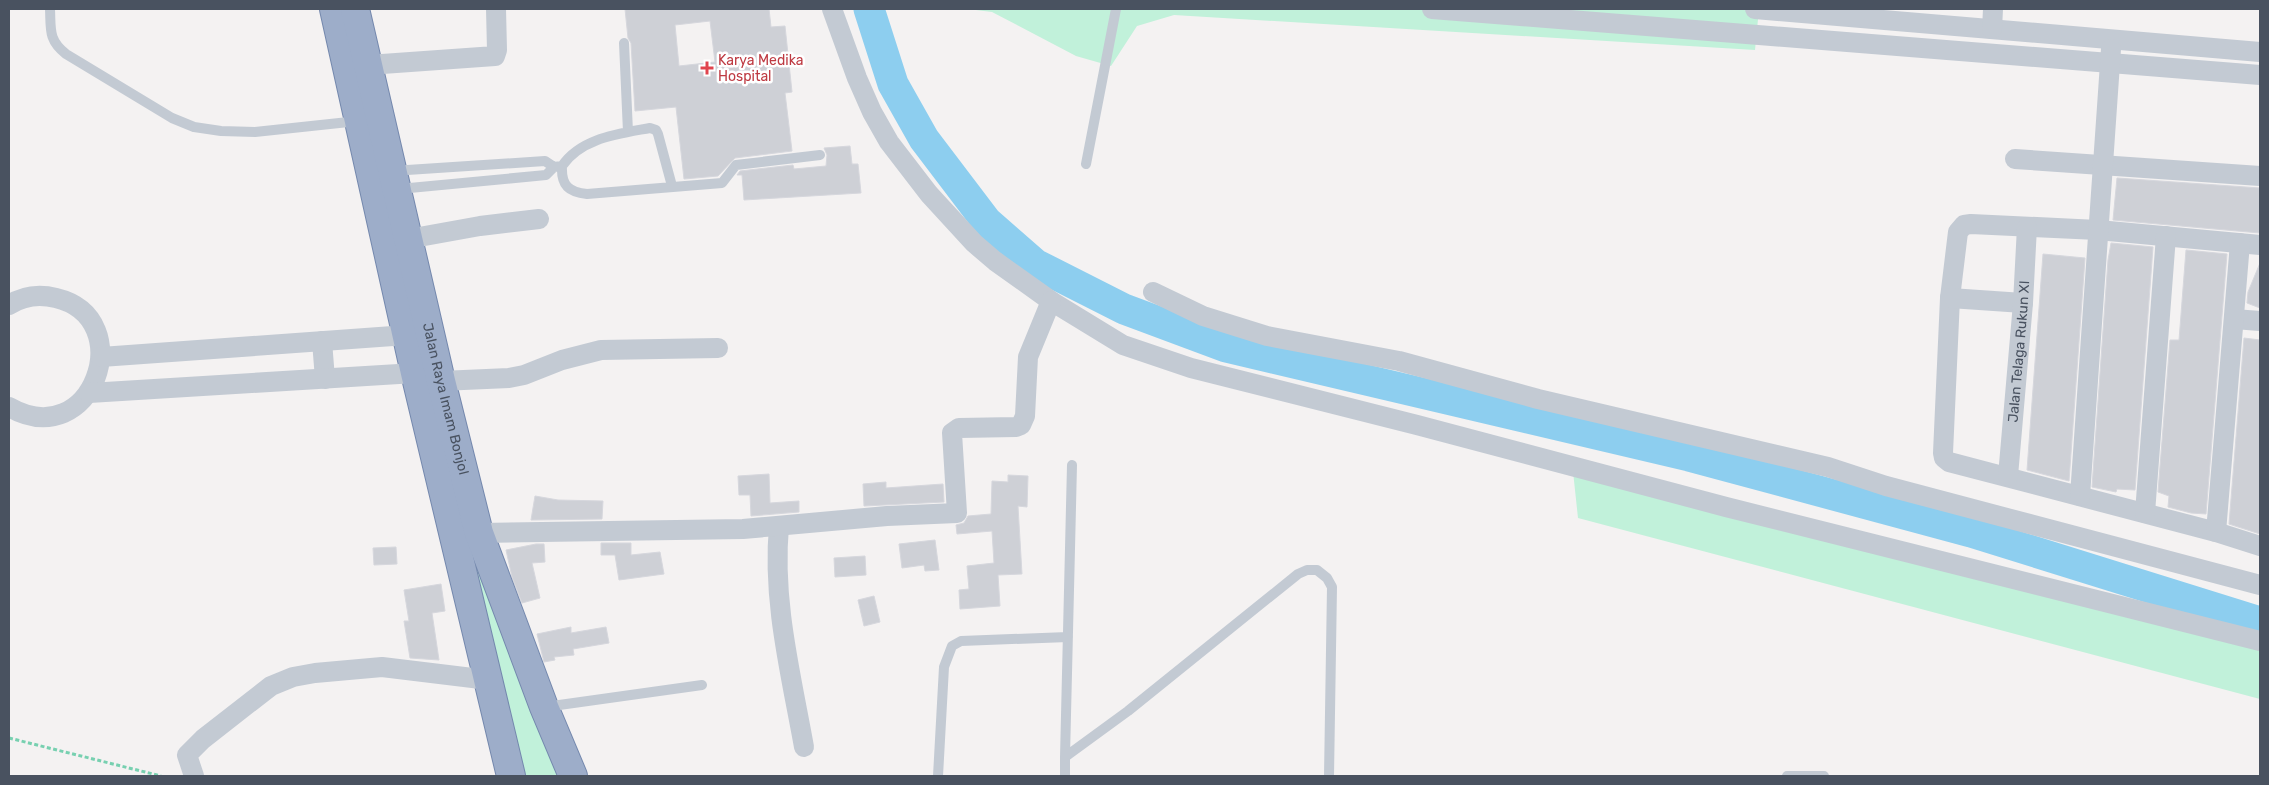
<svg xmlns="http://www.w3.org/2000/svg" width="2269" height="785" font-family="Rubik,sans-serif">
<style>
.green{fill:#c1f1da}
.lines{fill:none;stroke-linecap:round;stroke-linejoin:round}
.river{stroke:#8dceef;stroke-width:31}
.building{fill:#ced0d6;stroke:#d6d7dd;fill-rule:evenodd}
.trunk-casing{stroke:#7488ad;stroke-width:30}
.path{stroke:#77d0b0;stroke-width:3;stroke-dasharray:4 2.5;stroke-linecap:butt}
.service{stroke:#c3cad3;stroke-width:10}
.minor{stroke:#c3cad3;stroke-width:20}
.trunk{stroke:#9dadc9;stroke-width:28}
.health-dot{fill:#e0444e;stroke:#fff;stroke-width:2}
.labels{text-anchor:middle;stroke-width:5;stroke-linejoin:round;paint-order:stroke}
.health-label{font-size:14px;fill:#be3a42;stroke:#fff;text-anchor:start}
.street-label{font-size:14px;fill:#495260;stroke:#fff}
</style>
<rect width="100%" height="100%" fill="#f4f2f2"/>
<path class="green" d="M968,9H1759L1755,50L1174,15L1137,26L1111,66L1076,56L992,12Z
M441,381L573,776H511Z
M1572,462L2260,648V699L1578,518Z"/>
<g class="lines">
<path class="river" d="M869,9L893,84L924,139L987,222L1035,264L1124,309L1226,347L1689,456L1971,532L2260,622"/>
</g>
<path class="building" d="M625,9H769L771,27L785,26L792,92L785,93L792,151L735,158L718,176L684,179L676,107L635,111L631,43L628,38ZM710,21L715,62L679,66L675,25Z
M850,146L852,164H858L861,193L744,200L742,175H737L740,171L793,165L794,169L826,166L827,155L824,148Z
M2117,178L2260,188V233L2113,220Z
M2111,243L2153,247L2135,490L2117,489L2116,492L2092,487L2108,260Z
M2186,250L2227,254L2206,514L2191,513L2168,507L2169,496L2158,492L2170,340H2179Z
M2043,254L2085,258L2069,481L2027,470Z
M2260,263V308L2247,303L2248,292Z
M2244,338L2260,340V534L2229,524Z
M769,474L770,503L799,501V512L751,516L750,495H739L738,476Z
M1008,475L1028,476L1027,507L1018,506L1022,574L998,575L1000,606L960,609L959,590L969,589L967,566L994,563L992,531L957,534L956,525L964,523L968,516L991,514L992,481L1008,482Z
M886,482V488L943,484L944,502L864,506L863,484Z
M535,496L558,500L603,501L602,519L531,520Z
M935,540L939,570L925,571L924,565L902,568L899,544Z
M601,543H631V555L660,552L664,574L619,580L615,555H601Z
M536,544H544L545,562L532,563L540,598L522,603L512,577L506,550Z
M396,547L397,564L374,565L373,548Z
M865,556L866,575L835,577L834,558Z
M441,584L445,611L432,613L439,660L410,658L404,621H409L404,590Z
M874,596L880,622L864,626L858,600Z
M571,627V633L606,627L609,643L573,649L574,655L554,657L555,660L544,662L537,634Z"/>
<g class="lines">
<g class="trunk-casing">
<g id="trunk">
<path d="M334,9L415,373L511,776"/>
<path id="s2" d="M355,9L441,381L479,533L544,707L573,776"/>
</g>
</g>
<path class="path" d="M9,738L161,776"/>
<path class="service" d="M50,9C51,29 48,40 66,54L172,118L194,127L221,131L255,132L358,121
M624,43L628,132
M1086,164L1116,9
M562,166C561,186 569,192 587,194L722,183L736,165L820,155
M392,171L545,161L554,167
M399,189L546,175L554,167L562,166C581,138 618,134 650,128L656,130L658,134L672,186
M545,707L702,685
M1065,757L1072,465
M938,776L944,667L952,646L961,641L1068,637
M1065,776V757L1128,711L1298,574L1307,570H1317L1327,578L1332,587L1329,776
M1787,776H1824"/>
<g class="minor">
<path d="M832,9L857,78L872,112L889,142L929,194L974,243L995,261L1051,301L1123,345L1191,368L1417,425L1726,507L2260,641"/>
<path d="M1432,9L2260,75"/>
<path d="M1755,9L2260,52"/>
<path d="M1992,29L1993,9"/>
<path d="M368,65L495,56L497,50L496,9"/>
<path d="M2015,159L2260,176"/>
<path d="M408,239L480,226L539,219"/>
<path d="M2260,245L2098,230L1971,224L1964,225L1958,232L1950,298L1943,453L1944,458L1949,462L2216,532L2260,546"/>
<path d="M1153,292L1203,316L1267,336L1399,361L1538,399L1828,467L1886,486L2260,585"/>
<path d="M1950,298L2023,303"/>
<path d="M9,305C23,296 40,294 56,298C140,318 93,455 9,407"/>
<path d="M2234,319L2260,321"/>
<path d="M322,341L325,379"/>
<path d="M101,357L407,335"/>
<path d="M441,381L509,378L524,375L562,360L601,350L718,348"/>
<path d="M89,393L415,373"/>
<path id="s1" d="M2008,476L2023,303L2027,227"/>
<path d="M2080,496L2111,49"/>
<path d="M2145,513L2166,236"/>
<path d="M779,526C772,601 791,674 804,747"/>
<path d="M2216,532L2240,243"/>
<path d="M479,533L743,529L887,516L957,513L952,433L959,428L1016,427L1021,425L1025,416L1028,357L1051,301"/>
<path d="M194,776L187,755L203,739L271,686L293,677L315,673L382,667L489,680"/>
</g>
<use href="#trunk" class="trunk"/>
</g>
<path class="health-dot" d="M704.5 60.5h5v5h5v5h-5v5h-5v-5h-5v-5h5z"/>
<g class="labels">
<g class="health-label">
<text x="718" y="65">Karya Medika<tspan x="718" dy="16">Hospital</tspan></text>
</g>
<g class="street-label">
<text dy="5" stroke="none"><textPath href="#s1" startOffset="125">Jalan Telaga Rukun XI</textPath></text>
<text dy="5" stroke="none"><textPath href="#s2" startOffset="400">Jalan Raya Imam Bonjol</textPath></text>
</g>
</g>
<rect width="2269" height="785" fill="none" stroke="#495260" stroke-width="20"/>
</svg>
